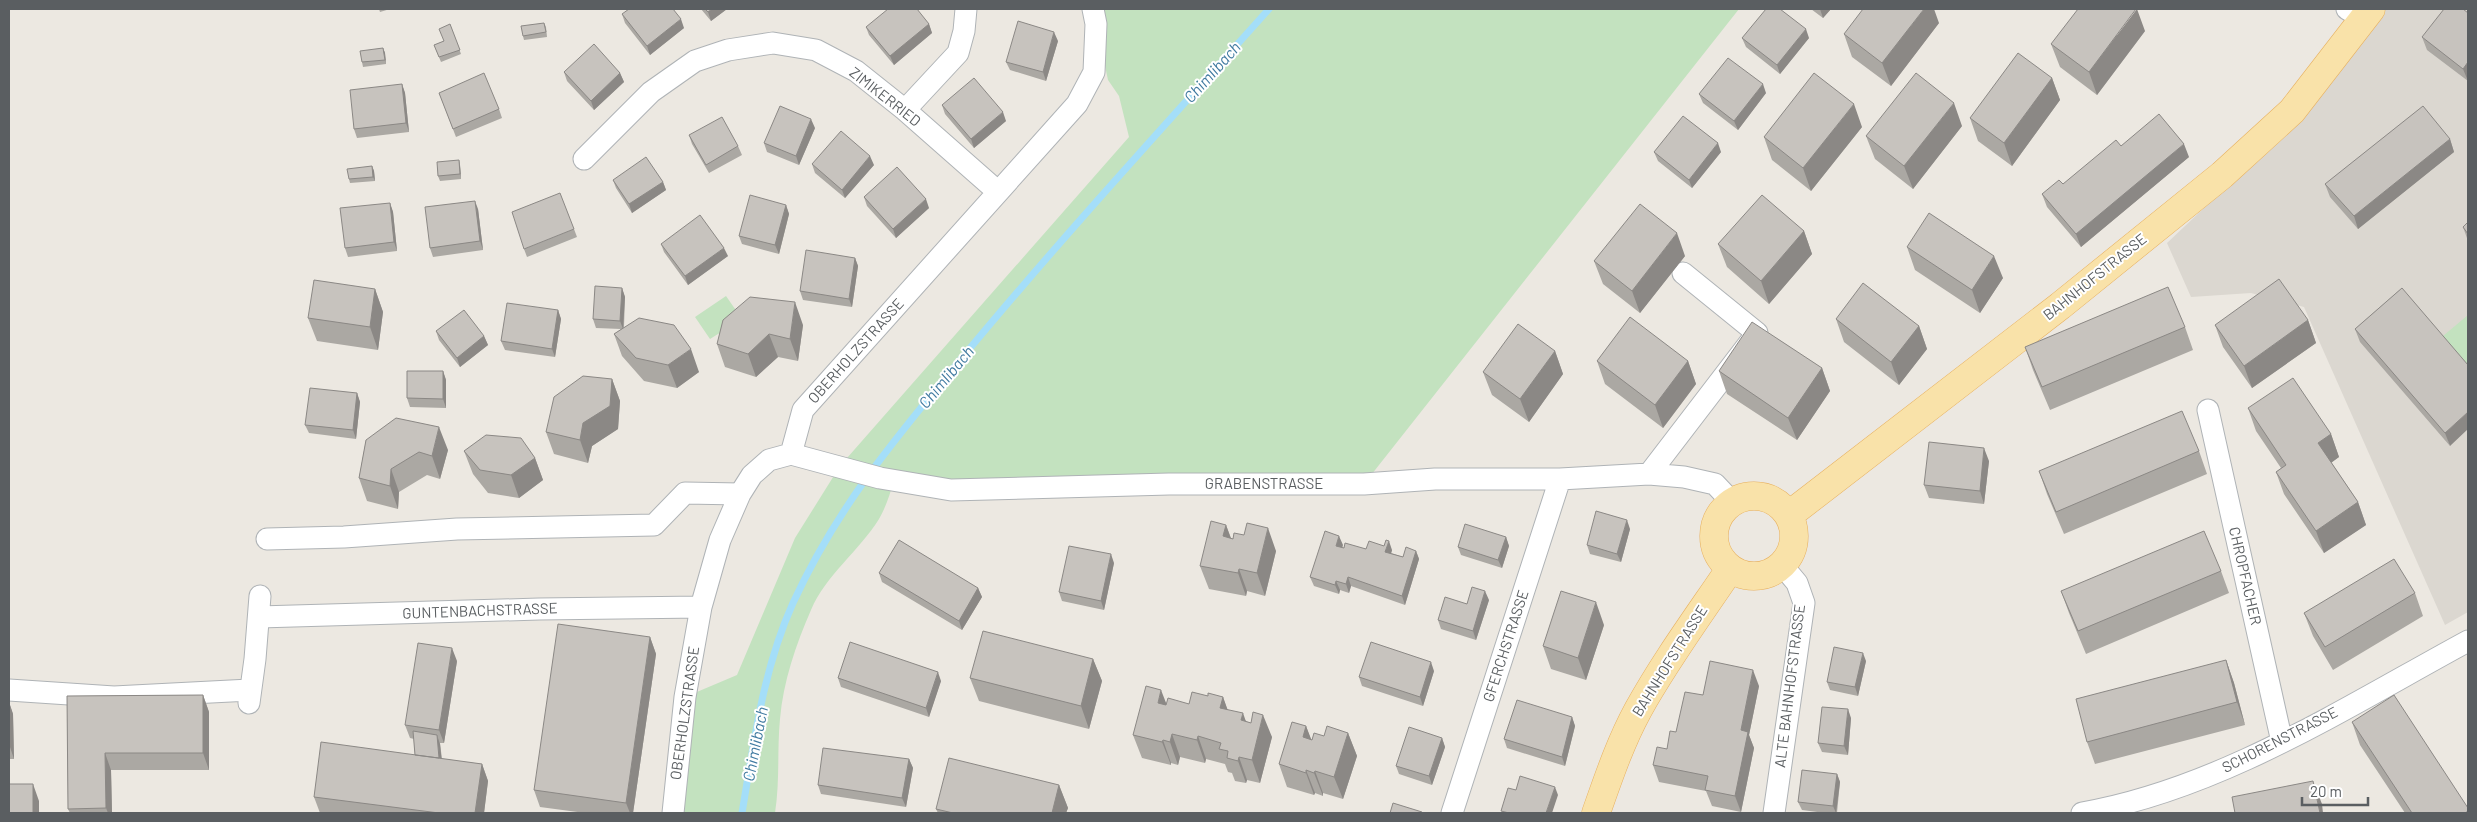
<svg xmlns="http://www.w3.org/2000/svg" width="2477" height="822" font-family="Barlow,sans-serif">
<style>
.education{fill:#dbd7d0}
.green{fill:#c3e2bf}
.lines{fill:none;stroke-linecap:round;stroke-linejoin:round}
.stream{stroke:#a4def9;stroke-width:7}
.minor-casing{stroke:#afb3b6;stroke-width:23}
.major-casing{stroke:#e7b05f;stroke-width:29}
.minor{stroke:#fff;stroke-width:21}
.major{stroke:#f9e2a9;stroke-width:28}
.wall{fill:#aba8a3}
.shaded-wall{fill:#8b8885}
.building{fill:#c7c3be;stroke:#8b8885}
.labels{text-anchor:middle;stroke-width:4;stroke-linejoin:round;paint-order:stroke}
.street-label{font-size:15px;fill:#5a5e61;stroke:#fff}
.water-label{font-size:16px;font-style:italic;fill:#417ba1;stroke:#fff}
</style>
<rect width="100%" height="100%" fill="#ece8e1"/>
<path class="education" d="M2381,9H2468V612L2445,625L2304,307L2251,293L2191,297L2167,243L2294,123Z"/>
<path class="green" d="M1093,9H1739L1364,484L894,480C890,494 886,507 879,519C859,551 826,575 811,610C796,644 783,682 780,719C777,750 780,782 775,813H673L685,697L737,675L795,538L840,466L1129,137L1119,96L1108,80Z
M726,296L742,319L710,339L695,317Z
M2468,315V366L2443,336Z"/>
<g class="lines">
<path class="stream" d="M742,813C754,742 763,669 793,603C838,505 898,435 966,353C1064,235 1167,123 1269,9"/>
<g class="minor-casing">
<path id="minor" d="M2347,9L2364,19
M905,110L958,53L964,31L966,9
M584,159L651,92L695,61L728,50L773,43L816,50L856,71L905,110L997,191
M2208,410L2282,742
M791,454L803,410L1077,104L1094,72L1096,24L1093,9
M1649,474L1757,333L1683,273
M267,539L344,537L457,529L654,525L685,493L740,494
M259,617L539,609L701,607
M9,690L114,697L250,690
M249,703L255,659L260,596
M673,813L685,697L701,607L720,540L740,494L752,475L769,460L791,454L880,478L951,490L1169,484H1364L1435,479H1560L1649,474L1684,477L1715,484L1732,502
M1452,813L1560,479
M1774,813L1804,603L1797,583L1782,565
M2082,813C2220,789 2346,707 2468,641"/>
</g>
<g class="major-casing">
<path id="major" d="M1714 536a40 40 0 1 1 80 0a40 40 0 1 1-80 0Z
M1789,515L2060,306L2222,175L2292,111L2371,9
M1596,813C1608,779 1620,743 1638,710C1665,661 1699,615 1730,569"/>
</g>
<use href="#minor" class="minor"/>
<use href="#major" class="major"/>
</g>
<path class="wall" d="M379,9H390L380,12Z
M701,9H727L711,21Z
M1811,9H1831L1823,18Z
M2468,13V81L2427,50L2422,37Z
M622,14L684,28L650,55L625,23Z
M544,23L546,27L547,37L524,40L523,36Z
M1939,23L1891,86L1852,57L1844,34Z
M450,24L461,54L441,62L434,45L444,41Z
M929,24L932,33L894,65L869,35L866,27Z
M2145,31L2097,95L2060,67L2051,44Z
M1742,38H1809L1780,74L1746,47Z
M1058,41L1046,81L1010,70L1006,62Z
M383,48L385,53L386,64L363,67L362,62Z
M564,72L620,73L624,82L594,110L567,81Z
M2052,78L2060,100L2012,166L1978,141L1970,118Z
M402,84L405,93L409,132L357,138L354,129Z
M439,93L499,109L502,118L456,137Z
M1766,93L1738,130L1703,103L1699,94Z
M942,105L1006,121L974,148L945,114Z
M1962,126L1913,189L1875,159L1866,136Z
M1862,127L1811,191L1772,160L1764,137Z
M815,128L799,165L767,152L764,143Z
M689,135L738,146L742,155L709,173L692,144Z
M2450,139L2454,152L2358,229L2330,197L2325,184Z
M2121,146L2189,157L2081,247L2047,207L2042,194L2063,184Z
M1654,152H1721L1692,188L1658,161Z
M459,160L460,165L461,179L440,181L438,176Z
M812,164L874,165L845,198L815,173Z
M372,166L374,171L375,181L350,183L349,179Z
M613,180L663,182L666,190L632,213L616,188Z
M864,197L929,208L896,238L867,206Z
M390,203L393,212L397,251L348,257L345,248Z
M786,205L789,214L779,254L742,244L739,236Z
M478,209L483,250L433,257L430,248Z
M2468,222V241L2463,227Z
M574,229L577,237L527,257L524,249Z
M1804,231L1812,254L1769,304L1727,267L1718,244Z
M661,244L728,256L688,285L664,252Z
M1907,247L2003,278L1980,313L1915,270Z
M1685,256L1640,313L1603,284L1594,261Z
M855,258L858,266L852,307L803,300L800,291Z
M622,288L625,297L624,327L699,372L677,388L644,381L622,356L614,334L621,329L596,328L593,319Z
M2402,288L2450,446L2360,342L2355,329Z
M375,289L383,312L378,350L317,341L308,318Z
M558,310L561,319L555,357L505,350L501,341Z
M1836,319L1919,326L1927,349L1899,385L1844,342Z
M2308,320L2316,343L2252,388L2223,347L2215,325Z
M803,325L798,361L778,357L756,377L725,367L717,344Z
M2185,327L2193,350L2050,410L2033,370L2025,347Z
M436,331L484,336L488,345L460,367L439,340Z
M1555,351L1563,374L1529,422L1492,395L1483,372Z
M1597,361H1688L1696,384L1663,428L1605,384Z
M1822,368L1830,391L1797,440L1727,394L1719,371Z
M443,371L446,380V408L410,407L407,398Z
M612,379L620,401L618,429L592,446L588,463L554,454L546,432Z
M357,393L360,402L356,439L309,433L305,425Z
M2248,408L2331,434L2339,457L2331,462L2358,502L2366,525L2324,553L2284,494L2276,472L2281,468L2256,431Z
M366,440L448,450L440,479L427,475L399,492L398,509L367,501L359,478Z
M464,451L535,458L543,480L519,498L488,493L473,474Z
M2199,451L2207,474L2064,534L2047,494L2039,471Z
M1989,461L1984,504L1929,498L1924,485Z
M1226,525L1231,538L1233,539L1244,535L1276,551L1265,596L1247,591L1246,596L1209,589L1200,566Z
M1630,529L1621,562L1590,554L1587,545Z
M1506,537L1509,546L1502,568L1461,555L1458,547Z
M1343,545L1342,548L1366,549L1392,550L1391,553L1403,557L1416,551L1419,559L1405,605L1351,586L1349,593L1340,590L1339,594L1314,586L1310,577Z
M1114,563L1104,610L1062,601L1059,592Z
M2221,571L2229,593L2086,654L2069,613L2061,591Z
M879,573L978,588L982,597L962,630L882,582Z
M2415,593L2423,616L2333,670L2313,636L2304,613Z
M1489,600L1476,640L1441,629L1438,620L1467,604Z
M1604,625L1586,680L1551,669L1543,646Z
M650,637L656,654L633,813H585L540,807L534,790Z
M1093,659L1102,681L1089,729L979,701L970,678Z
M2226,660L2234,683L2245,725L2095,764L2087,742Z
M457,661L444,743H440L442,759L482,764L488,781L484,813H320L314,797L415,755L414,739L410,738L405,725Z
M1866,661L1858,696L1830,690L1827,682Z
M1434,671L1423,706L1362,686L1359,677Z
M838,678L941,681L929,717L841,687Z
M1759,686L1749,735L1754,748L1741,812L1712,806L1706,791L1659,782L1653,765L1667,749L1703,695Z
M203,695L209,712V770H111L112,813H70L68,809L67,696Z
M1208,696L1223,697L1227,709L1272,737L1260,783L1247,780L1246,783L1235,781L1232,773L1228,772L1225,764L1206,759L1205,763L1180,757L1178,765L1171,763V765L1142,758L1133,735L1166,704H1189Z
M9,702L13,714L14,759H9Z
M1572,717L1575,726L1565,766L1507,748L1504,739Z
M1851,718L1848,755L1822,752L1818,743Z
M2352,722L2465,813H2405L2360,745Z
M1306,726L1311,740H1312L1324,736L1348,733L1357,756L1343,799L1323,793V796L1315,793L1314,795L1287,787L1279,764Z
M1442,738L1445,747L1432,785L1399,774L1396,766Z
M909,759L913,768L906,807L821,794L818,785Z
M1837,774L1840,782L1837,813H1825L1802,810L1798,802Z
M1059,785L1068,808L1066,813H938L936,809Z"/>
<path class="shaded-wall" d="M712,9H727L711,21L708,12Z
M1820,9H1831L1823,18Z
M1924,9H1934L1939,23L1891,86L1882,63Z
M2137,9L2145,31L2097,95L2089,72Z
M681,19L684,28L650,55L647,46Z
M929,24L932,33L894,65L890,56Z
M1806,29L1809,38L1780,74L1777,65Z
M1054,32L1058,41L1046,81L1043,72Z
M383,48L385,53L386,64L385,60Z
M2468,62V81L2463,69Z
M620,73L624,82L594,110L591,101Z
M2052,78L2060,100L2012,166L2004,143Z
M402,84L405,93L409,132L406,123Z
M1763,84L1766,93L1738,130L1734,121Z
M1954,103L1962,126L1913,189L1904,166Z
M1854,104L1862,127L1811,191L1803,168Z
M1003,112L1006,121L974,148L971,139Z
M811,119L815,128L799,165L796,156Z
M2450,139L2454,152L2358,229L2354,216Z
M1718,143L1721,152L1692,188L1689,180Z
M2184,144L2189,157L2081,247L2076,234Z
M870,156L874,165L845,198L842,190Z
M459,160L460,165L461,179L460,174Z
M372,166L374,171L375,181L373,177Z
M663,182L666,190L632,213L629,204Z
M926,199L929,208L896,238L893,229Z
M475,201L478,209L483,250L480,241Z
M390,203L393,212L397,251L394,242Z
M786,205L789,214L779,254L775,245Z
M1804,231L1812,254L1769,304L1761,281Z
M1677,233L1685,256L1640,313L1632,291Z
M724,248L728,256L688,285L685,276Z
M1994,256L2003,278L1980,313L1972,290Z
M855,258L858,266L852,307L849,299Z
M622,288L625,297L623,329L620,321Z
M375,289L383,312L378,350L370,327Z
M795,302L803,325L798,361L790,339Z
M558,310L561,319L555,357L552,349Z
M2308,320L2316,343L2252,388L2244,366Z
M1919,326L1927,349L1899,385L1891,362Z
M769,334L778,357L756,377L748,354Z
M484,336L488,345L460,367L457,358Z
M691,349L699,372L677,388L668,365Z
M1555,351L1563,374L1529,422L1520,399Z
M1688,361L1696,384L1663,428L1655,405Z
M1822,368L1830,391L1797,440L1788,418Z
M443,371L446,380V408L443,399Z
M612,379L620,401L618,429L592,446L588,463L580,440L583,423Z
M357,393L360,402L356,439L353,430Z
M2468,412V429L2450,446L2445,433Z
M439,427L448,450L440,479L432,456Z
M2331,434L2339,457L2327,466L2318,443Z
M1984,448L1989,461L1984,504L1980,491Z
M535,458L543,480L519,498L511,475Z
M391,469L399,492L398,509L390,486Z
M2358,502L2366,525L2324,553L2316,531Z
M1627,520L1630,529L1621,562L1617,554Z
M1226,525L1234,547L1223,536Z
M1268,528L1276,551L1265,596L1257,573Z
M1339,536L1343,545L1339,555L1336,546Z
M1506,537L1509,546L1502,568L1498,560Z
M1389,541L1392,550L1389,561L1385,552Z
M1416,551L1419,559L1405,605L1402,596Z
M1111,554L1114,563L1104,610L1101,601Z
M1239,569L1247,591L1246,596L1238,573Z
M1348,577L1351,586L1349,593L1346,584Z
M1336,581L1340,590L1339,594L1335,585Z
M978,588L982,597L962,630L959,621Z
M1485,591L1489,600L1476,640L1473,631Z
M1596,602L1604,625L1586,680L1578,658Z
M650,637L656,654L633,813H630L626,803Z
M452,648L457,661L444,743L439,730Z
M1863,653L1866,661L1858,696L1855,687Z
M1093,659L1102,681L1089,729L1081,706Z
M2226,660L2234,683L2245,725L2237,702Z
M1431,662L1434,671L1423,706L1420,697Z
M1753,670L1759,686L1749,735L1754,748L1741,812L1735,796L1741,730Z
M938,672L941,681L929,717L926,708Z
M1161,690L1170,713L1158,703Z
M203,695L209,712V770L203,753Z
M1223,697L1231,719L1220,708Z
M9,702L13,714L14,759L9,744Z
M1848,709L1851,718L1848,755L1844,746Z
M1243,713L1251,736L1241,720Z
M1263,715L1272,737L1260,783L1252,760Z
M1572,717L1575,726L1565,766L1562,757Z
M1306,726L1315,749L1303,737Z
M1348,733L1357,756L1343,799L1334,777Z
M1172,734L1180,757L1178,765L1170,742Z
M437,735L440,744L443,774L440,766Z
M1198,736L1206,759L1205,763L1197,740Z
M1442,738L1445,747L1432,785L1429,776Z
M1163,740L1171,763V765L1162,742Z
M105,753L111,770L112,813H108L106,808Z
M1239,757L1247,780L1246,783L1238,761Z
M909,759L913,768L906,807L902,798Z
M482,764L488,781L484,813H475Z
M1306,770L1315,793L1314,795L1306,773Z
M1315,771L1323,793V796L1314,773Z
M1837,774L1840,782L1836,813L1833,806Z
M2313,781L2322,804L2323,813H2320Z
M33,784L39,801V813H33Z
M1059,785L1068,808L1066,813H1052Z
M1555,787L1558,795L1552,813H1546Z"/>
<path class="building" d="M629,9H673L681,19L647,46L622,14Z
M705,9H712L708,12Z
M888,9H917L929,24L890,56L866,27Z
M1766,9H1780L1806,29L1777,65L1742,38Z
M1863,9H1924L1882,63L1844,34Z
M2078,9H2136L2089,72L2051,44Z
M2444,9H2463L2468,13V62L2463,69L2422,37Z
M1018,21L1054,32L1043,72L1006,62Z
M544,23L546,32L523,36L521,26Z
M450,24L460,50L439,57L434,45L444,41L439,29Z
M594,44L620,73L591,101L564,72Z
M383,48L385,60L362,62L360,51Z
M2018,53L2052,78L2004,143L1970,118Z
M1728,58L1763,84L1734,121L1699,94Z
M484,73L499,109L453,129L439,93Z
M1814,73L1854,104L1803,168L1764,137Z
M1916,73L1954,103L1904,166L1866,136Z
M974,78L1003,112L971,139L942,105Z
M402,84L406,123L354,129L350,90Z
M780,106L811,119L796,156L764,143Z
M2423,106L2450,139L2354,216L2325,184Z
M2159,114L2184,144L2076,234L2042,194L2059,180L2063,184L2116,140L2121,146Z
M1683,116L1718,143L1689,180L1654,152Z
M722,117L738,146L706,165L689,135Z
M841,131L870,156L842,190L812,164Z
M646,157L663,182L629,204L613,180Z
M459,160L460,174L438,176L437,162Z
M372,166L373,177L349,179L347,169Z
M897,167L926,199L893,229L864,197Z
M560,193L574,229L524,249L512,212Z
M750,195L786,205L775,245L739,236Z
M1762,195L1804,231L1761,281L1718,244Z
M475,201L480,241L430,248L425,207Z
M390,203L394,242L345,248L340,208Z
M1640,204L1677,233L1632,291L1594,261Z
M1929,213L1994,256L1972,290L1907,247Z
M700,215L724,248L685,276L661,244Z
M2468,222V234L2463,227Z
M806,250L855,258L849,299L800,291Z
M2279,279L2308,320L2244,366L2215,325Z
M314,280L375,289L370,327L308,318Z
M1863,283L1919,326L1891,362L1836,319Z
M595,286L622,288L620,321L593,319Z
M2168,287L2185,327L2042,387L2025,347Z
M2402,288L2468,365V412L2445,433L2355,329Z
M750,297L795,302L790,339L769,334L748,354L717,344L723,320Z
M507,303L558,310L552,349L501,341Z
M464,310L484,336L457,358L436,331Z
M1630,317L1688,361L1655,405L1597,361Z
M639,318L674,325L691,349L668,365L636,358L614,334Z
M1752,322L1822,368L1788,418L1719,371Z
M1518,324L1555,351L1520,399L1483,372Z
M407,371H443V399L407,398Z
M583,376L612,379L610,406L583,423L580,440L546,432L554,397Z
M2293,378L2331,434L2318,443L2358,502L2316,531L2276,472L2286,465L2248,408Z
M310,388L357,393L353,430L305,425Z
M2182,411L2199,451L2056,512L2039,471Z
M396,418L439,427L432,456L419,452L391,469L390,486L359,478L366,440Z
M486,435L521,438L535,458L511,475L480,470L464,451Z
M1929,442L1984,448L1980,491L1924,485Z
M1596,511L1627,520L1617,554L1587,545Z
M1211,521L1226,525L1223,536L1233,539L1234,533L1244,535L1247,523L1268,528L1257,573L1239,569L1238,573L1200,566Z
M1465,524L1506,537L1498,560L1458,547Z
M1325,531L1339,536L1336,546L1344,548L1345,543L1366,549L1369,541L1384,546L1386,540L1389,541L1385,552L1403,557L1406,547L1416,551L1402,596L1348,577L1346,584L1336,581L1335,585L1310,577Z
M2204,531L2221,571L2078,631L2061,591Z
M899,540L978,588L959,621L879,573Z
M1069,546L1111,554L1101,601L1059,592Z
M2394,559L2415,593L2325,647L2304,613Z
M1472,587L1485,591L1473,631L1438,620L1445,597L1467,604Z
M1561,591L1596,602L1578,658L1543,646Z
M558,624L650,637L626,803L534,790Z
M983,631L1093,659L1081,706L970,678Z
M850,642L938,672L926,708L838,678Z
M1371,642L1431,662L1420,697L1359,677Z
M418,643L452,648L439,730L405,725Z
M1834,647L1863,653L1855,687L1827,682Z
M2226,660L2237,702L2087,742L2076,699Z
M1710,661L1753,670L1741,730L1748,732L1735,796L1705,790L1708,776L1653,765L1657,747L1667,749L1670,731L1676,732L1685,692L1703,695Z
M1146,686L1161,690L1158,703L1166,705L1168,698L1189,704L1192,692L1208,696V693L1223,697L1220,708L1243,713L1241,720L1251,723L1253,712L1263,715L1252,760L1239,757L1238,761L1227,758L1228,751L1219,749L1221,743L1198,736L1197,740L1172,734L1170,742L1163,740L1162,742L1133,735Z
M203,695V753H105L106,808L68,809L67,696Z
M2394,695L2468,808V811L2465,813H2412L2352,722Z
M1517,700L1572,717L1562,757L1504,739Z
M1822,707L1848,709L1844,746L1818,743Z
M1292,722L1306,726L1303,737L1312,740L1314,733L1324,736L1327,726L1348,733L1334,777L1315,771L1314,773L1306,770V773L1279,764Z
M1409,727L1442,738L1429,776L1396,766Z
M413,731L437,735L439,758L415,755Z
M321,742L482,764L475,813H439L314,797Z
M823,748L909,759L902,798L818,785Z
M949,758L1059,785L1052,813H953L936,809Z
M1802,770L1837,774L1833,806L1798,802Z
M1520,776L1555,787L1546,813H1509L1501,811L1508,788L1516,790Z
M2313,781L2320,813H2235L2232,797Z
M9,784H33V813H9Z
M1393,803L1422,812L1421,813H1390Z"/>
<g class="labels">
<g class="street-label">
<text transform="translate(885 97) rotate(38)" y="5">ZIMIKERRIED</text>
<text transform="translate(2095 277) rotate(-39)" y="5">BAHNHOFSTRASSE</text>
<text transform="translate(856 351) rotate(-48)" y="5">OBERHOLZSTRASSE</text>
<text x="1264" y="489">GRABENSTRASSE</text>
<text transform="translate(2245 576) rotate(77)" y="5">CHROPFACHER</text>
<text transform="translate(480 611) rotate(-2)" y="5">GUNTENBACHSTRASSE</text>
<text transform="translate(1506 646) rotate(-72)" y="5">GFERCHSTRASSE</text>
<text transform="translate(1670 661) rotate(-58)" y="5">BAHNHOFSTRASSE</text>
<text transform="translate(1790 686) rotate(-83)" y="5">ALTE BAHNHOFSTRASSE</text>
<text transform="translate(685 713) rotate(-82)" y="5">OBERHOLZSTRASSE</text>
<text transform="translate(2280 740) rotate(-27)" y="5">SCHORENSTRASSE</text>
</g>
<g class="water-label">
<text transform="translate(1212 72) rotate(-48)" y="6">Chimlibach</text>
<text transform="translate(946 377) rotate(-50)" y="6">Chimlibach</text>
<text transform="translate(755 744) rotate(-79)" y="6">Chimlibach</text>
</g>
</g>
<rect width="2477" height="822" fill="none" stroke="#5a5e61" stroke-width="20"/>
<path d="M2302 797v8h66v-8" fill="none" stroke="#5a5e61" stroke-width="2.5"/>
<text x="2310" y="797" font-size="15" fill="#5a5e61" stroke="#ffffff" stroke-width="4" paint-order="stroke">20 m</text>
</svg>
